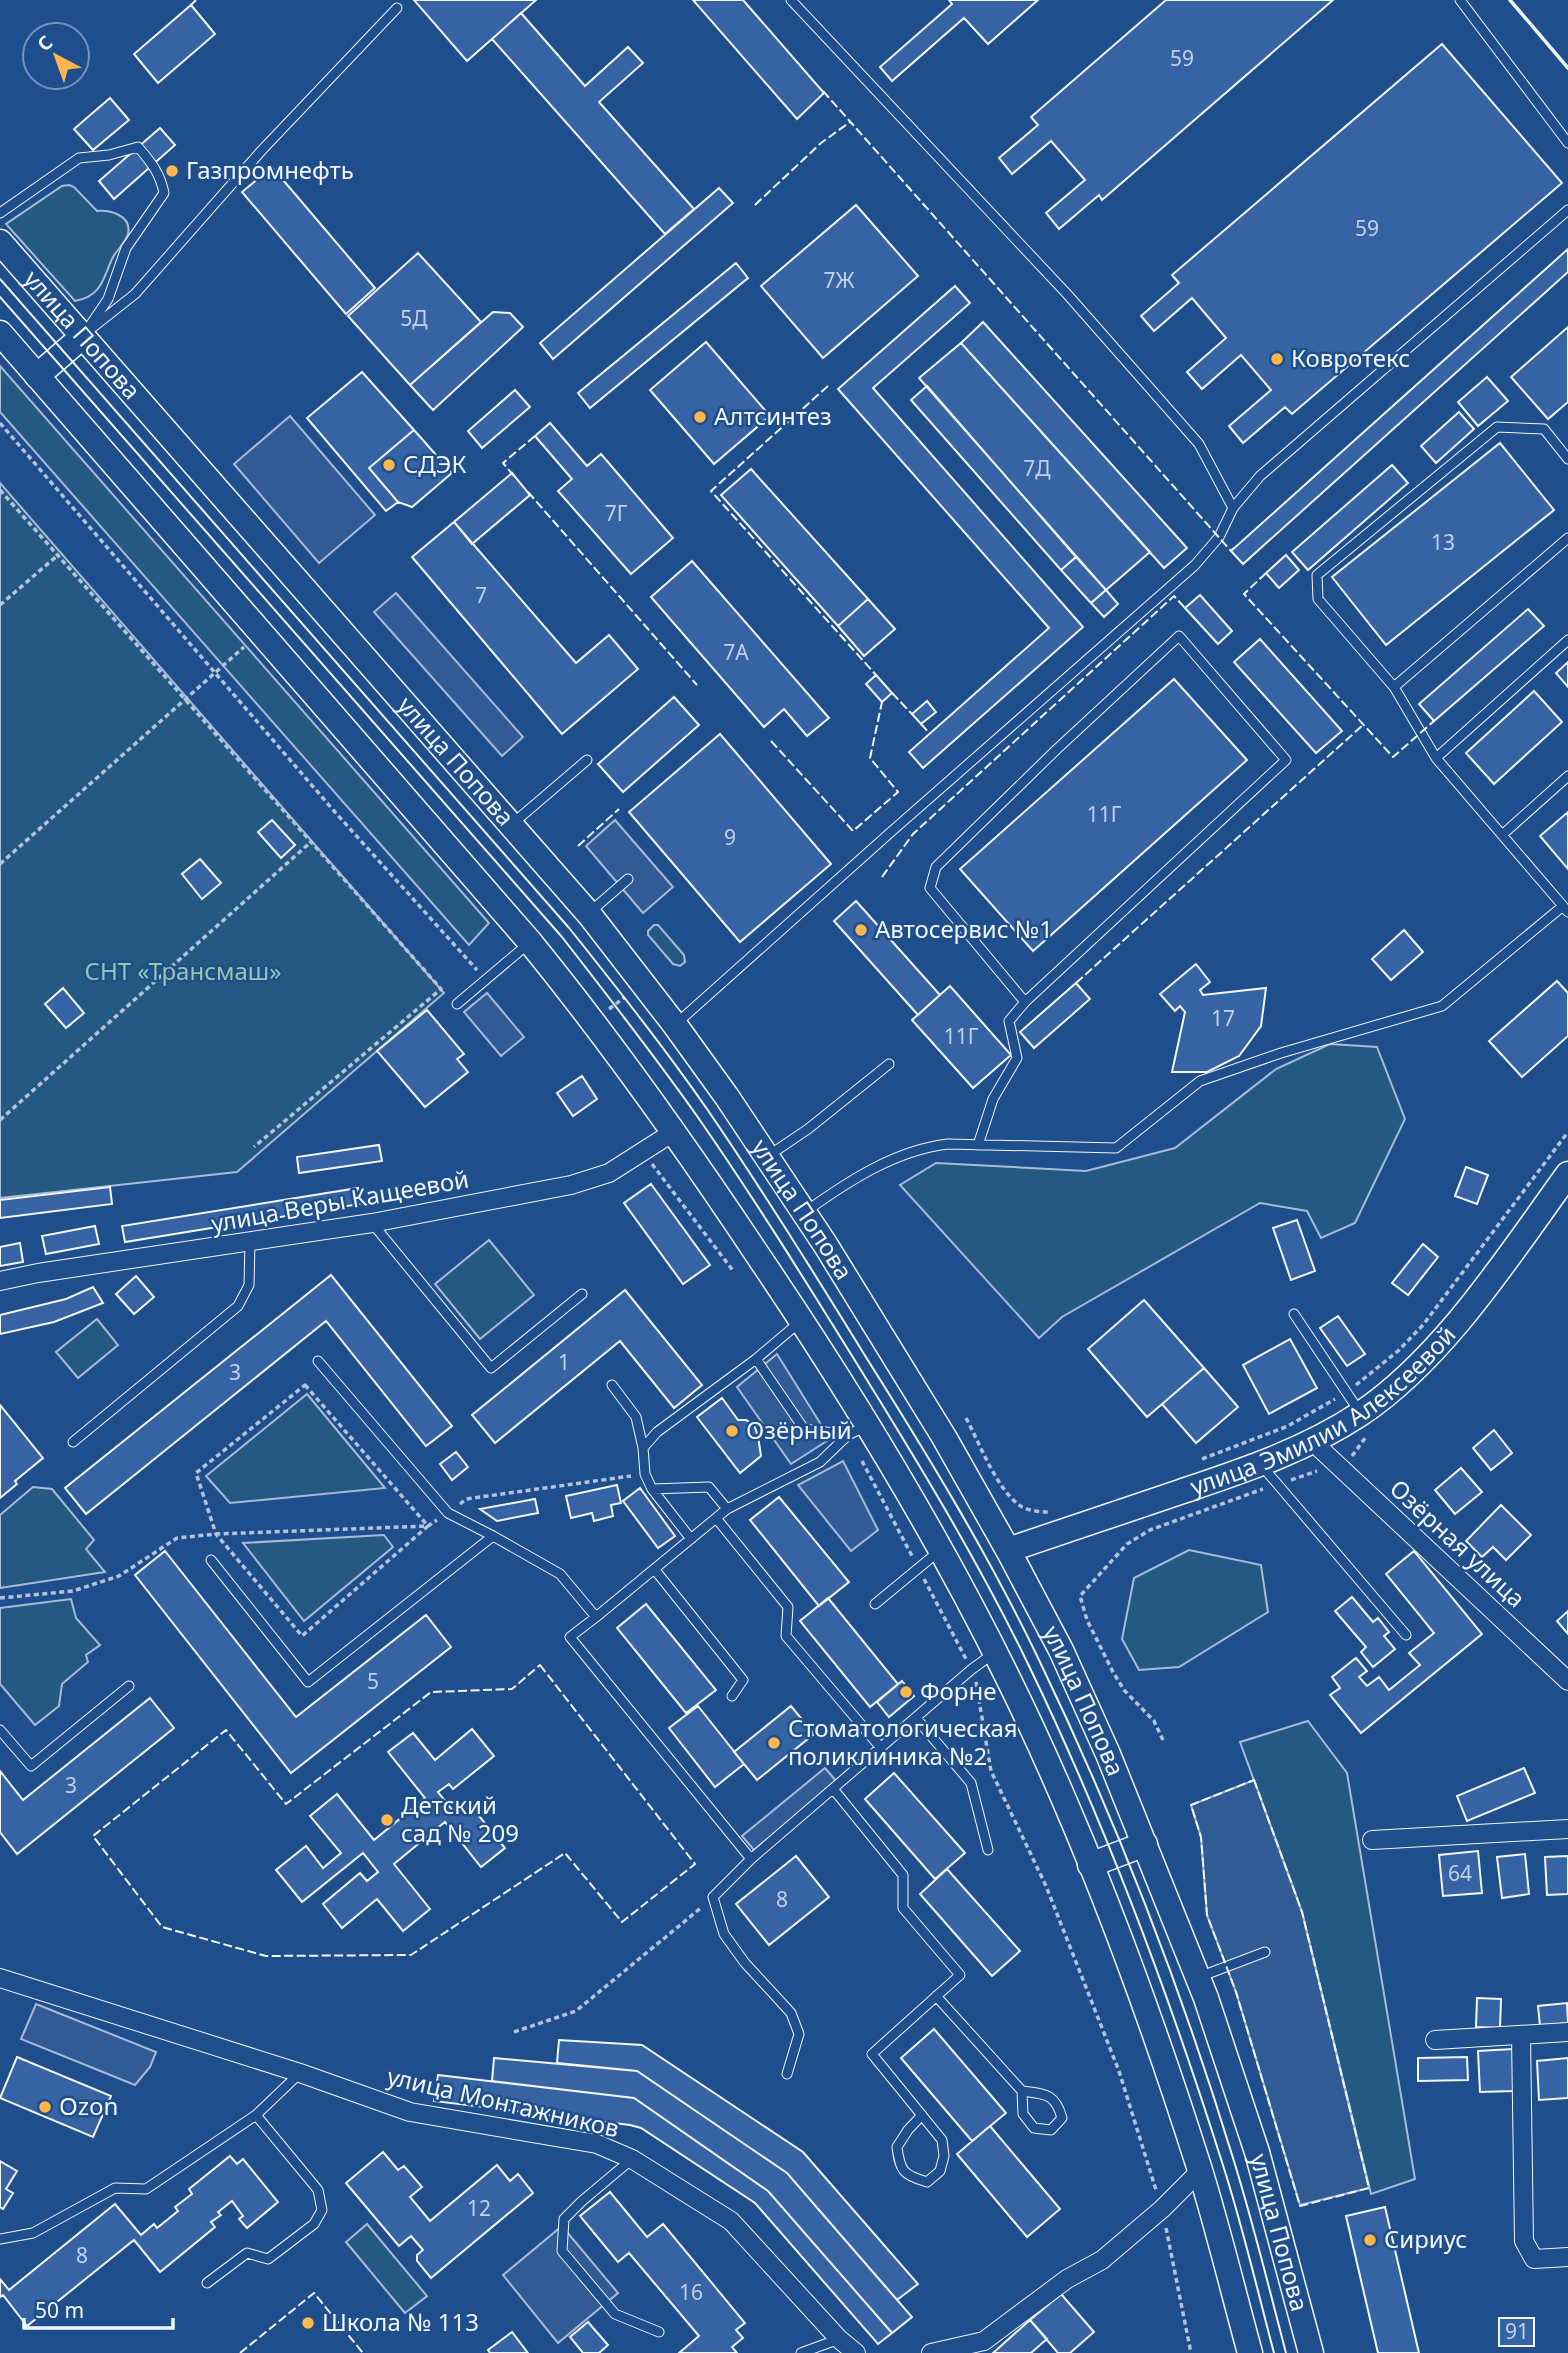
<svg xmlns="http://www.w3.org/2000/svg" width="1568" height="2353" font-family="'Noto Sans',sans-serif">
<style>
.green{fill:#245a82;stroke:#a8bbd7;stroke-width:2}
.parking{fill:#305b95;stroke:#a8bbd7;stroke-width:2}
.building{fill:#3563a3;stroke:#f2f6ff;stroke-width:2}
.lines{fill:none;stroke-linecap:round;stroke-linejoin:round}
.lane-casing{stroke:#f2f6ff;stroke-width:11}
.street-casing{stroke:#f2f6ff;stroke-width:20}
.secondary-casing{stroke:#f2f6ff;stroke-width:27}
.path{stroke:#b3c4dc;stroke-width:3.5;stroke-dasharray:5 3.5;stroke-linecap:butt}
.lane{stroke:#1f4e8c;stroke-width:9}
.street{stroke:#1f4e8c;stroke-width:18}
.secondary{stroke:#1f4e8c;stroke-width:24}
.tram{stroke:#f2f6ff;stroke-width:2}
.fence{stroke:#f2f6ff;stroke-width:2;stroke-dasharray:9 3.5;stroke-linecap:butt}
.wall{stroke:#f2f6ff;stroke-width:3.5}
.poi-dot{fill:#ffb74d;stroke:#1f4e8c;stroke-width:2.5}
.labels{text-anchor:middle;stroke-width:5;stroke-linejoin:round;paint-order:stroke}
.number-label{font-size:21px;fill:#c3d1e8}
.poi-label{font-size:24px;fill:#f2f6ff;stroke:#1f4e8c;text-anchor:start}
.street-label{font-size:24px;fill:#f2f6ff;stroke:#1f4e8c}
.park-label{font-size:24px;fill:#97c8a6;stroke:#1f4e8c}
</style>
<rect width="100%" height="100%" fill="#1f4e8c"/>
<path class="green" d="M69,185L74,187L97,211C110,210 132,215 128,234C126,242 117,250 113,257C103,277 103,296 75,301L6,224L62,186Z
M0,366L489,923L469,945L0,412Z
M0,483L444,993L237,1172L0,1198Z
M654,925H658L684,955L685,962L680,966L673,964L648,935V931Z
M1330,1044L1377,1047L1405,1119L1355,1223L1321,1238L1307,1211L1260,1203L1062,1317L1039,1338L900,1185L936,1163L1086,1171L1175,1148L1276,1069Z
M489,1240L534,1295L480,1339L435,1284Z
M97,1319L118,1345L78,1378L56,1352Z
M307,1394L385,1488L230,1503L206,1476Z
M33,1487L52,1489L94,1540L86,1549L105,1572L0,1588V1515Z
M384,1535L393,1547L304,1621L243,1543Z
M1189,1550L1261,1565L1268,1612L1179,1667L1139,1670L1122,1639L1134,1578Z
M71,1599L76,1618L100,1645L86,1655L88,1662L62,1684L59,1706L35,1725L0,1684V1608Z
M1308,1721L1347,1773L1415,2179L1371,2194L1302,1912L1240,1742Z
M367,2224L427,2296L405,2313L346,2242Z"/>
<path class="parking" d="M290,416L375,515L319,563L234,464Z
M396,593L523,737L502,756L374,612Z
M615,820L673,887L643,913L586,846Z
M487,993L524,1037L501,1056L464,1012Z
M777,1354L830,1439L791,1464L737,1387Z
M843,1461L878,1530L851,1551L798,1485Z
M825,1768L837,1782L754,1850L742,1836Z
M1254,1780L1302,1912L1369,2188L1300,2205L1236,1992L1207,1915L1201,1837L1191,1805Z
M36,2004L156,2052L150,2067L135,2085L21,2039Z
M562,2226L618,2293L558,2343L503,2275Z"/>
<path class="building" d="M414,0H536L467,61Z
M693,0H743L824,93L797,119Z
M949,0H1038L988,44L964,18L892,81L880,67L952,4Z
M1166,0H1333L1102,200L1099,195L1059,229L1046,213L1085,180L1051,141L1012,174L999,158L1038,125L1031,117Z
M191,5L215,34L158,83L134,54Z
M521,13L585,86L628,47L643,63L599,102L694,209L665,234L492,39Z
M1442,44L1562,183L1292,414L1285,407L1243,443L1229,426L1271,390L1241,355L1202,389L1187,372L1226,338L1192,298L1154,331L1141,316L1179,283L1172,275Z
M110,98L129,120L93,150L74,129Z
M160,128L175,145L114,199L99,181Z
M272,167L375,288L346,314L242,192Z
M719,188L733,203L553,359L540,343Z
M856,205L918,276L823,358L761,286Z
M1568,249V272L1243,564L1231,551Z
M418,253L481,322L410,385L348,316Z
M736,263L748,278L590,408L578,393Z
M955,286L970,303L873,388L1083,627L923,768L909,752L1049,628L838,389Z
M493,312L510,313L523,327L433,410L410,385Z
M983,322L1187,548L1164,568L961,343Z
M1568,327V402L1548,419L1511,377Z
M706,342L770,416L714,464L650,390Z
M961,343L1150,552L1106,590L919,378Z
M362,372L414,430L369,468L398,502L386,511L307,418Z
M1487,377L1508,401L1478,426L1458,402Z
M927,386L1076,557L1061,570L911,400Z
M515,390L530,407L482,448L468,431Z
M1459,412L1474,429L1436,463L1421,446Z
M550,423L587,466L601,454L673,538L631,574L558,491L572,479L535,436Z
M414,430L452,473L412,507L398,502L369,468Z
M1500,443L1554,510L1386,645L1332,577Z
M1392,465L1408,483L1308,570L1292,552Z
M751,469L868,599L838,626L721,495Z
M512,473L530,495L472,544L454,522Z
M454,522L576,663L609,635L638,669L562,734L412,557Z
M1286,555L1299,570L1279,588L1266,573Z
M1076,557L1106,590L1091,603L1061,570Z
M692,561L829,718L807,736L784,709L764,727L651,597Z
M1106,590L1118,604L1104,617L1091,603Z
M1200,595L1232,631L1218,644L1185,608Z
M868,599L895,629L864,656L838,626Z
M1528,609L1544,626L1434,721L1419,704Z
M1260,639L1342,731L1316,753L1234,662Z
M1568,662V687L1556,673Z
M876,675L892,693L882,702L866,684Z
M1174,679L1247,760L1033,951L960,869Z
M1534,691L1562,722L1494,784L1466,753Z
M674,697L699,725L623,792L598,764Z
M927,701L936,712L921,724L912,714Z
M720,734L831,864L740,942L629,812Z
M1568,812V869L1540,836Z
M272,820L295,845L281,858L258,832Z
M200,859L221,883L202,899L182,874Z
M856,901L940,995L918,1015L834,921Z
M1404,930L1423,952L1391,980L1372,959Z
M1196,964L1210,982L1200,990L1203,995L1266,988L1261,1026L1239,1056L1207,1072H1172L1185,1012L1180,1006L1175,1011L1160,994Z
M1557,981L1568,993V1036L1522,1077L1489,1041Z
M1076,983L1090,999L1034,1048L1020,1032Z
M950,986L1011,1055L973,1088L912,1020Z
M63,988L84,1013L66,1028L45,1004Z
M427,1010L464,1054L457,1059L468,1072L425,1107L377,1051Z
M582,1076L597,1099L573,1116L557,1093Z
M379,1145L382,1161L299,1173L297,1157Z
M1466,1167L1488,1175L1477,1204L1455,1196Z
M651,1184L710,1265L683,1284L624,1203Z
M110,1187L112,1204L0,1218V1200Z
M358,1188L360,1204L125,1242L122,1226Z
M1297,1220L1315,1271L1291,1280L1273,1228Z
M95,1226L99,1244L46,1254L42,1236Z
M20,1243L23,1262L0,1266V1247Z
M1423,1244L1438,1257L1408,1295L1392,1283Z
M331,1275L452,1426L426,1446L326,1321L86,1514L65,1488Z
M136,1276L154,1297L134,1314L116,1294Z
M93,1287L103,1303L54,1322L0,1334V1315L66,1299Z
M625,1290L702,1385L674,1408L620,1341L495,1443L472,1415Z
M1144,1300L1204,1368L1147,1417L1088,1349Z
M1338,1316L1365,1354L1347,1366L1320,1328Z
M1290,1339L1317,1388L1269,1414L1243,1365Z
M1204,1368L1238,1407L1196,1443L1162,1404Z
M722,1398L738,1420H746L754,1425L758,1436L761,1456L740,1473L697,1417Z
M0,1405L43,1458L15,1481L17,1484L0,1498Z
M1494,1430L1512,1453L1491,1470L1473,1448Z
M456,1452L468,1467L452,1480L440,1464Z
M1461,1468L1482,1492L1455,1514L1435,1490Z
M617,1485L621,1503L611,1505L613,1516L594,1521L592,1513L571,1518L566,1496Z
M640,1488L675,1536L658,1548L623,1501Z
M779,1497L849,1582L819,1606L750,1520Z
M535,1499L538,1513L497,1521L480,1509Z
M1501,1505L1531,1535L1506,1560L1493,1547L1482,1557L1466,1541Z
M165,1551L296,1717L426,1615L451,1647L291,1773L135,1575Z
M1414,1551L1482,1634L1361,1733L1330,1695L1340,1688L1332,1677L1356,1658L1367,1671L1359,1677L1367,1686L1379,1677L1389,1690L1420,1665L1409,1653L1434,1633L1386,1574Z
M1352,1597L1373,1622L1378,1618L1389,1632L1384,1636L1395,1649L1373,1667L1361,1652L1366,1647L1335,1611Z
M828,1598L898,1684L870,1707L800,1621Z
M646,1604L716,1690L686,1713L617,1628Z
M1568,1611V1634L1557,1621Z
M902,1681L914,1696L889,1717L877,1702Z
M150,1698L174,1728L17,1854L0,1832V1771L23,1800Z
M698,1706L744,1764L715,1787L669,1728Z
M791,1706L814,1734L757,1780L734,1752Z
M472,1729L494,1756L453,1789L449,1784L438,1792L454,1812L467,1801L505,1848L481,1867L445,1822L394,1864L430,1909L403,1931L377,1899L342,1928L323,1904L360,1873L367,1881L378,1872L363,1853L302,1902L276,1870L306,1846L323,1868L341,1853L310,1816L337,1794L374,1840L425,1798L388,1752L413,1733L435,1760Z
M1524,1768L1535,1793L1467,1821L1457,1796Z
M894,1773L965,1853L935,1879L865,1799Z
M1478,1851L1482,1893L1443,1896L1439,1855Z
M1525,1854L1529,1894L1502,1898L1497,1857Z
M796,1856L829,1897L769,1945L736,1904Z
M1568,1856V1894L1547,1895L1545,1857Z
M947,1869L1020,1951L992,1976L920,1894Z
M1477,1998L1501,1999L1500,2028L1476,2027Z
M1567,2003L1568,2023L1540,2026L1538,2006Z
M934,2029L1006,2113L972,2141L901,2058Z
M559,2040L642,2045L803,2152L918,2284L897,2300L787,2173L637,2071L557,2063Z
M1513,2049L1514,2091L1480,2092L1478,2051Z
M17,2057L111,2096L93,2137L0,2098Z
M1467,2057L1468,2080L1418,2081V2058Z
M494,2058L637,2071L787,2173L912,2317L892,2333L768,2191L634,2098L492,2081Z
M1568,2058V2098L1539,2100L1537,2061Z
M438,2075L634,2098L768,2191L892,2333L878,2344L755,2203L641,2128L630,2125L434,2101Z
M990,2126L1060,2209L1027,2237L957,2154Z
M383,2152L398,2170L404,2166L422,2187L410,2197L430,2221L497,2165L510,2181L518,2174L533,2193L431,2278L417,2261V2255L423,2250L411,2236L399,2246L346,2183Z
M230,2156L237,2164L243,2159L278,2202L247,2228L239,2219L243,2216L232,2201L218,2212L221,2215L211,2222L215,2227L160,2272L134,2240L27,2326L3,2295L0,2297V2279L9,2290L115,2204L141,2235L154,2224L157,2228L178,2211L175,2207L192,2194L189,2189Z
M0,2161L17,2171L6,2189L13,2193L3,2209L0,2207Z
M610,2192L647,2237L663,2224L745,2323L736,2330L743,2338L732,2347L737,2353H679L699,2336L629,2253L618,2262L580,2216Z
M1385,2207L1419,2353H1378L1346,2216Z
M1061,2294L1094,2332L1070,2353H1058L1030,2320Z
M1499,2318H1534V2346H1499Z
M1030,2320L1047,2339L1031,2353H993Z
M588,2322L608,2345L599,2353H583L570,2337Z
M512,2332L528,2353H490L488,2350Z"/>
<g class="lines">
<g class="lane-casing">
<path id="lane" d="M791,0L1067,294L1199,444L1233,508
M1460,0L1568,143
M0,213L79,158L109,155L138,147C151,162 160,173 164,193L126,248L108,299L89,327
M83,335L135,294L262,150L397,8
M1394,687L1568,538
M1436,758L1568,640
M511,825L587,760
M1502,835L1568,776
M1563,906L1436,758L1394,687L1318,599L1317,575L1497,427L1544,429L1568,459
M590,912L628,879
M457,1004L528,944
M677,1023L892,831L1195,565L1219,537L1233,508L1260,476L1568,210
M978,1145L993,1099L1017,1058L1009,1021L1025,1002L1286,760L1179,636L1057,749L936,867L930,888L1025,1002
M768,1156L808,1129L889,1064
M805,1212C847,1182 895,1150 948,1144L1116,1148L1200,1081L1281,1053L1442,1006L1563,906L1568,912
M372,1223L491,1368L582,1294
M1294,1314L1359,1411
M756,1359L804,1429L848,1435
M318,1361L448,1513L493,1536
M612,1385L636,1417L643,1448
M73,1442L238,1306L249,1285L250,1243
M1262,1466L1406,1635
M652,1489L691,1539
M727,1509L820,1462L848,1435L866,1426
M716,1518L788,1607L786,1636L881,1748
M211,1560L308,1682L493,1536L560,1574L596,1617L727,1509L709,1487L652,1489L645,1474L643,1448L657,1432L756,1359L801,1321
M655,1570L743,1680L732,1696
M875,1604L938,1552
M596,1617L570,1637L751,1859
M916,1718L971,1783L988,1850
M0,1730L31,1766L129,1686
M834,1790L903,1875V1908L960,1975L872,2054L942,2140L944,2156L940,2171L927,2182C903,2175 900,2171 897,2147L908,2130L922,2115
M1199,1977L1265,1952
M936,1996L1022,2091L1023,2114L1034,2128L1051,2130L1062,2118C1055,2093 1045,2094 1022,2091
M787,2074L799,2034L791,2013L745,1963L724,1934L713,1897L751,1859L972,1669L994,1653
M632,2159L582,2201L564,2219L562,2251L615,2314L659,2332
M0,2239L33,2233L115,2188L146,2189L256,2115
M207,2283L247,2253L268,2259L314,2224L322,2210L318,2190L256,2115L300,2073
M801,2353L839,2339"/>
</g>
<g class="street-casing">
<path id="street" d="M0,1281L38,1273L372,1223L571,1185L609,1173L675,1131
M1313,1442L1568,1681
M1372,1840L1568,1829
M0,1978L300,2073L410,2112L597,2144L632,2159L731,2221L839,2339L856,2353
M1521,2035L1524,2241L1534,2259L1568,2257
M1435,2040L1568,2032
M931,2353L984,2341L1067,2279L1102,2260L1162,2209L1200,2171"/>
</g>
<g class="secondary-casing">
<g id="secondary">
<path id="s1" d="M0,242L589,914L675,1025L727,1097L825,1244L944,1437L1008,1550L1061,1650L1108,1754L1206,1998L1257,2152L1311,2353"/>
<path d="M0,333L530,942C613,1044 688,1150 761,1260C851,1393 935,1530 1006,1674C1084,1831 1146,2000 1199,2167C1218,2228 1233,2291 1250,2353"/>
<path d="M37,376L82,337"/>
<path id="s2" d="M1008,1550C1065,1531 1123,1511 1180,1492C1242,1471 1304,1451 1360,1414C1443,1359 1510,1254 1568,1174"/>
<path d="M1090,1865L1145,1844"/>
</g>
</g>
<path class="path" d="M0,423L334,811L477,970
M0,490L441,989L254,1147
M0,605L58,555
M0,864L244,647
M609,1009L625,997
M0,1120L312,841
M652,1164L734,1272
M305,1385L428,1526L302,1636L216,1534L196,1473Z
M1356,1385L1398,1351L1423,1325L1568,1132
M966,1418C980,1444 997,1491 1022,1507C1030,1511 1041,1512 1050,1512
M1352,1456L1366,1437
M1202,1459L1288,1426L1335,1399
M862,1461L912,1556
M1291,1480L1317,1471
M460,1504L466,1499L631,1476
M924,1579L966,1659
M0,1598L73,1591L119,1576L177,1538L216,1534L428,1526L437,1520
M976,1682L991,1771L1046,1886L1119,2071L1156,2190
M1163,1740L1154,1721L1124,1690L1113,1672L1087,1620L1080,1596L1127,1544L1150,1530L1263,1489
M514,2032L576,2011L702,1907
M1166,2228L1191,2353"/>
<use href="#lane" class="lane"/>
<use href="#street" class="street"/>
<use href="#secondary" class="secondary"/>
<path class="tram" d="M0,279L570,929C617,988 664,1047 707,1109C762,1189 813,1271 864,1354C927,1454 989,1555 1040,1662C1116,1820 1182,1991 1233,2158C1253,2222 1269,2288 1286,2353
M0,297L562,937C608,996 654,1055 697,1116C752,1195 803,1277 854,1359C916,1459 978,1560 1029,1666C1106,1825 1168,1992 1221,2159C1242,2223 1257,2289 1274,2353"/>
<path class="fence" d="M191,5L196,0
M823,91L1231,551L1234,548
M755,205L821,143L850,122
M828,386L711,491L876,675
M514,476L503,463L535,436
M528,492L697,685
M1266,573L1244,594L1393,757L1434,721
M892,693L912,714
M921,724L930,734
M771,741L853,831L898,792L870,758L882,702
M578,846L619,809
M882,877L913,834L1174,596L1185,608
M1076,983L1363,725
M540,1665L695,1864L622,1922L565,1853L411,1955L266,1956L162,1927L93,1836L226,1730L286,1804L431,1692L512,1689Z
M1254,1780L1302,1912L1369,2188L1300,2206L1236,1992L1207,1915L1201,1837L1191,1805Z
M240,2353L314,2293L363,2353"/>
<path class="wall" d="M1510,0L1568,68"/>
</g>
<g class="poi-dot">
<circle cx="172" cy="171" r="7"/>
<circle cx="1277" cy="359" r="7"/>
<circle cx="700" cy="417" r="7"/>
<circle cx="389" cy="465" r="7"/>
<circle cx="861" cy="930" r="7"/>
<circle cx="732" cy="1431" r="7"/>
<circle cx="906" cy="1692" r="7"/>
<circle cx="774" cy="1743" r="7"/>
<circle cx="387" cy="1820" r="7"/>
<circle cx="45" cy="2107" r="7"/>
<circle cx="1370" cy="2240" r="7"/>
<circle cx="308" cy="2323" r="7"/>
</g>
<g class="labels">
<g class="number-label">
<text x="1182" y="66">59</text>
<text x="1367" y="236">59</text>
<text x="839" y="288">7Ж</text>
<text x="414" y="326">5Д</text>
<text x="1037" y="476">7Д</text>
<text x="616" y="521">7Г</text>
<text x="1443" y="550">13</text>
<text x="481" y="603">7</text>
<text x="736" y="660">7А</text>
<text x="1104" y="822">11Г</text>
<text x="730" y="845">9</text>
<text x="1223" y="1026">17</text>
<text x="961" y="1044">11Г</text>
<text x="564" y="1370">1</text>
<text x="235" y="1380">3</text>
<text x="373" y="1689">5</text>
<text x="71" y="1793">3</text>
<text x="1460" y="1881">64</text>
<text x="782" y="1907">8</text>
<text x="479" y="2216">12</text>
<text x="82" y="2263">8</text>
<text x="691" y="2300">16</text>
<text x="1517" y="2339">91</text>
</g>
<g class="poi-label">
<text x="186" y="179">Газпромнефть</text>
<text x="1291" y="367">Ковротекс</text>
<text x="714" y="425">Алтсинтез</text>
<text x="403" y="473">СДЭК</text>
<text x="875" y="938">Автосервис №1</text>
<text x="746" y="1439">Озёрный</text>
<text x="920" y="1700">Форне</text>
<text x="788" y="1737">Стоматологическая<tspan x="788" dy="28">поликлиника №2</tspan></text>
<text x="401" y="1814">Детский<tspan x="401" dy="28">сад № 209</tspan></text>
<text x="59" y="2115">Ozon</text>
<text x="1384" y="2248">Сириус</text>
<text x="322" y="2331">Школа № 113</text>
</g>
<g class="street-label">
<text dy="8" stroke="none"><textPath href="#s1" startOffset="124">улица Попова</textPath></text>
<text dy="8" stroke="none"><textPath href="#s1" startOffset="691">улица Попова</textPath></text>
<text transform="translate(340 1202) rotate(-10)" y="8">улица Веры Кащеевой</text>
<text dy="8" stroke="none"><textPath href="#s1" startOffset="1258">улица Попова</textPath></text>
<text dy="8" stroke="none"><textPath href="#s2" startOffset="348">улица Эмилии Алексеевой</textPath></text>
<text transform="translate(1457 1544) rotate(43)" y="8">Озёрная улица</text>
<text dy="8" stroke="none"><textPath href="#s1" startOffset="1825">улица Попова</textPath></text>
<text transform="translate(503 2103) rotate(13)" y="8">улица Монтажников</text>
<text dy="8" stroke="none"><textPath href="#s1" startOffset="2392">улица Попова</textPath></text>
</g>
<g class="park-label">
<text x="183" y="980">СНТ «Трансмаш»</text>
</g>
</g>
<g transform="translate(56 56) rotate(319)"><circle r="33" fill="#1f4e8c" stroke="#7391ba" stroke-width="2"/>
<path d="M0-5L12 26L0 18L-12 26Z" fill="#ffb74d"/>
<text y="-10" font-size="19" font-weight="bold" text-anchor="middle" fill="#f2f6ff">С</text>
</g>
<path d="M24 2318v10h149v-10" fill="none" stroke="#f2f6ff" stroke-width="3.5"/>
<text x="35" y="2318" font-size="21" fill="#f2f6ff" stroke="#1f4e8c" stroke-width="5" paint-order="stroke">50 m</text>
</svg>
